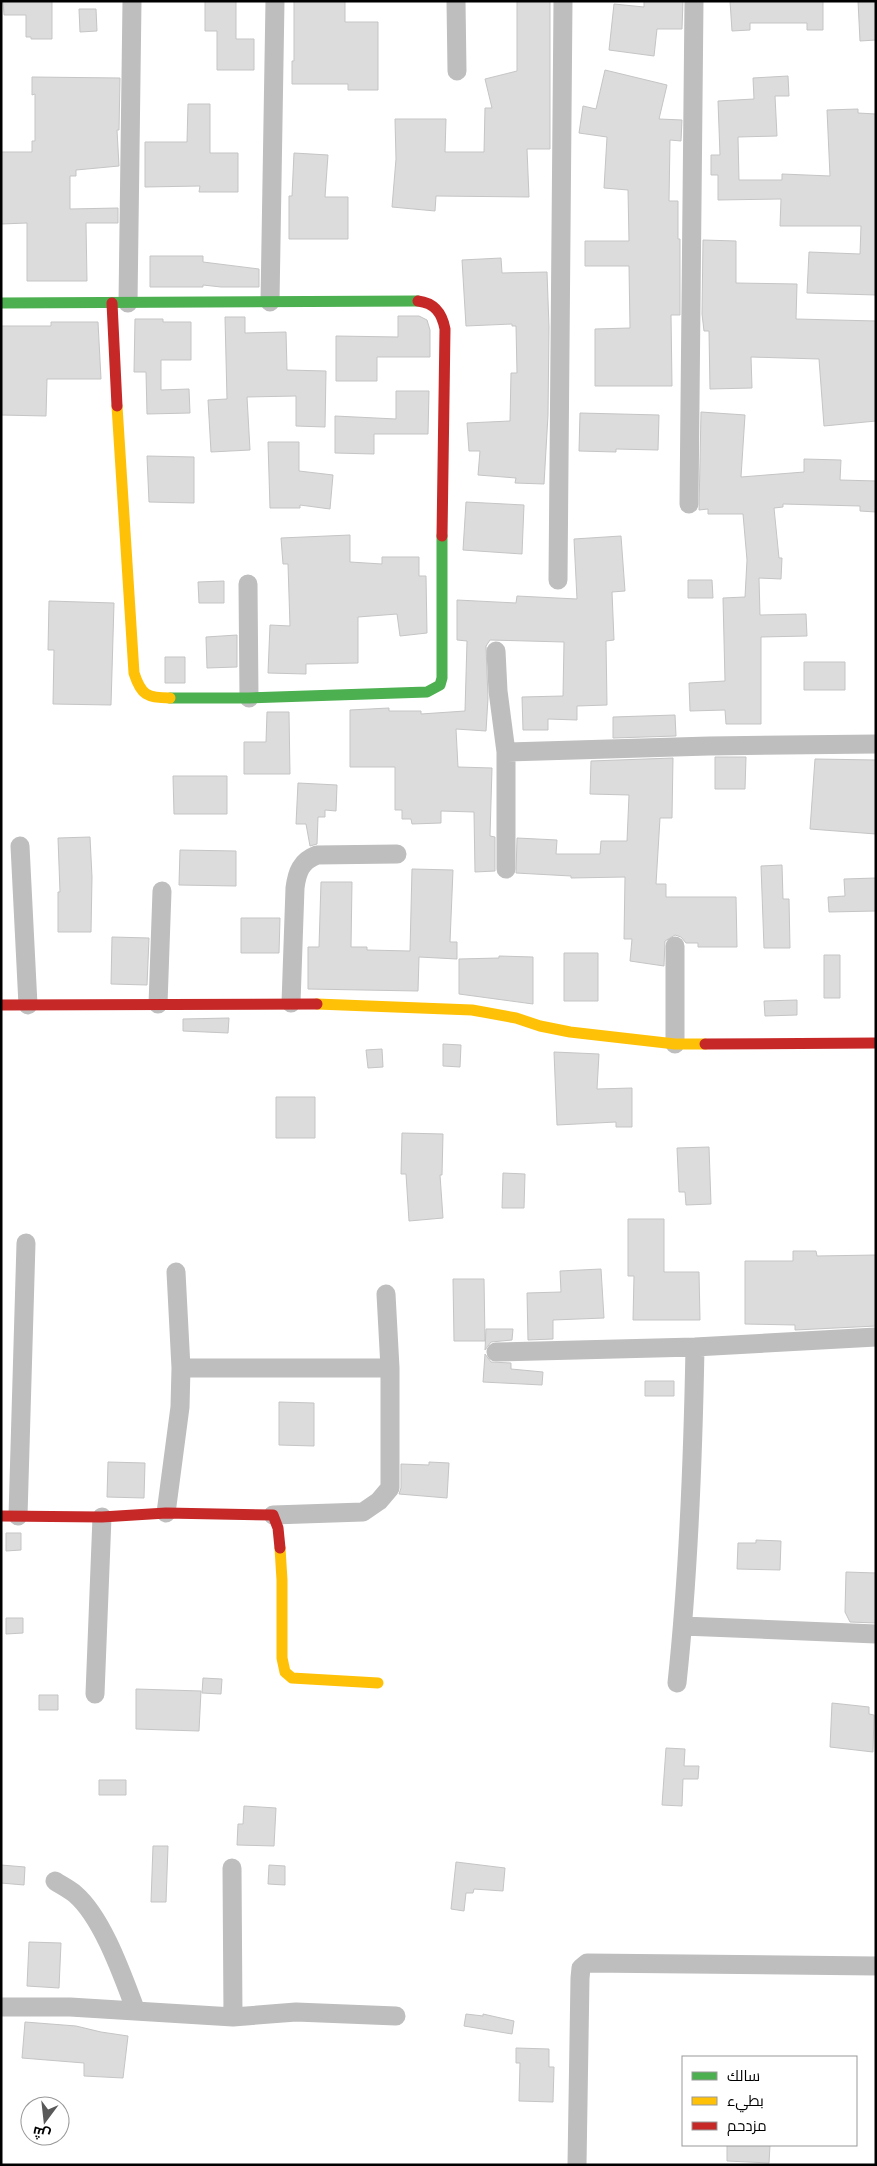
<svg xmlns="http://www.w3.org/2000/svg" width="877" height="2166" font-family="Barlow,Cairo,sans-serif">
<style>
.building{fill:#dcdcdc;stroke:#c5c5c5}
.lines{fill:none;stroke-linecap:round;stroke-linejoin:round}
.street{stroke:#bebebe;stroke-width:19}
.fast{stroke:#4caf50;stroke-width:11}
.slow{stroke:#ffc107;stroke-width:11}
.jam{stroke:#c62828;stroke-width:11}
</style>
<rect width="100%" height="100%" fill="#fff"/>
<path class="building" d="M3,1H52V39H31V37H26V15H4Z
M205,1H236V39H254V70H217V31H205Z
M294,1H345V22H378V90H348V84H292V61H294Z
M517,1H550V149H527L529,197L436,196L435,211L392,207L396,159L395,119H446L445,152H484L485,108H492L485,79L517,71Z
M644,1H683L682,29H657L654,56L609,50L614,4L644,7Z
M730,1H823V30H807V23H750V30L732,31Z
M858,1H876V40L860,41Z
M79,9H96L97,31L80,32Z
M605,70L667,85L659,119L682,120L681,141L670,140L669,201H678V239H680V315H671L672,386H595V329L630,328L629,266H585V241H629L628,190L604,188L607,137L579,133L583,106L596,109Z
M788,76L789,96H775L777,136L738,137L739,180H782V174L830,176L827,110L858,109V113L876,114V295L807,293L809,252L860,254L861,226H780L781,199L718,200V175H711V155H720L718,101L754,99L753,78Z
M32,77L120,78L119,130H117L119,166L76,170V176H70V209L118,208V223H86L87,281H27V223L1,224V152H32V141H35V94L32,95Z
M188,104H210V153H238V192H199L200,186L145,187V142H187Z
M294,153L328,155L325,197H348V239H289V196H292Z
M703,240L736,241V283L797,284L796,319L876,321V421L824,426L819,359L751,357L752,388L710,389L709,331H704L702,314Z
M150,256H203V262L259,269V287H221L203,285V287H150Z
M501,258L502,273L547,272L549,327L548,415L544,484L515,483L516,478L478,475L480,451H469L467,423L510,421L511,373H517L516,326H512V324L466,326L462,260Z
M398,316H419L427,320L430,330V357H377V381H336V336L398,337Z
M225,317H245V333L286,332L287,370L326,371L325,427L296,426V396L247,397L250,450L211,452L208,400L227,399Z
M135,319H163V322H191V360H161V390L189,389L190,413L147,414L146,372H134Z
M51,322H98L101,379H47L46,416L1,415V326H51Z
M396,391H429L428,434H374V454L335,453V416L396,419Z
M701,412L745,415L741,477L804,472V459L841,460L840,480L876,481V512L860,511V506L783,504V507L774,508L779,558H782L781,579L759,578L760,615L806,614L807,636L761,637V724H726L725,710L690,711L689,683L725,681L723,598L745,597L747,560L743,514H708V509L699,510Z
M580,413L659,415L658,450L616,449V452L579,451Z
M268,442H299V471L333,475L330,509L300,505V508H270Z
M147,456L194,457V503L149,502Z
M466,502L524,505L522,554L463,550Z
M350,535V562L382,564V557H419V576H426L427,633L400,636L397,614L358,617V663L306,664V674L268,673L270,625L290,626L288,564H283L281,538Z
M621,536L625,591L612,592L614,640L606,641L607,705L577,706V720L548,719V730H523L522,697L563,696L564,642L490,640L486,646L488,698L486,731L456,729L458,767L492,768L490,836L495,837V871L475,872L474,812L441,811V823L412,824L411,819H402V810H395V767H350V710L389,708V711H421V714L465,711L467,641L457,640V600L516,603L517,596L577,599L574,539Z
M688,580H712L713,598H688Z
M224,581V603H199L198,582Z
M49,601L114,603L111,705L53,704L54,650H48Z
M237,635V667L207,668L206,637Z
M165,657H185V683H165Z
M804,662H845V690H804Z
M267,712H289L290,774H244V742H266Z
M675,715L676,736L613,738V717Z
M715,757H746L745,789H715Z
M673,758L672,818H660L656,884H666V897H736L737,947H698V943H686L681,937L675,935L665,941L664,966L630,961L632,939H624L625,877L571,878V876L516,873L517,838L557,840L556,854H600L601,841H627L629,795L590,794L591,761Z
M815,759L876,760V834L810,829Z
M173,776H227V814H174Z
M298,783L337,785L336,811L325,810V817H318L317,844L310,846L306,824H296Z
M90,837L92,877L91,932H58V892H60L58,838Z
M180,850L236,851V886L179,885Z
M782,865L783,899H789L790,948H764L761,866Z
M412,869L453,870L450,942H457V959L419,957L418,991L308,989V947H319L321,882H352L351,947H367V950L410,951Z
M876,878V911L829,912L828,897L845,896L844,879Z
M241,918H280L279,953H241Z
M112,937L149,938L147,985L111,984Z
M564,953H598V1001H564Z
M824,955H840V998H824Z
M499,956L533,957V1004L459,994V959L499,958Z
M797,1000V1015L765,1016L764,1001Z
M229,1018L228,1033L183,1031V1019Z
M443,1044L461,1045L460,1067L443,1066Z
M382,1049L383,1067L368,1068L366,1050Z
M554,1052L599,1054L597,1089L632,1088V1127H616V1122L557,1125Z
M276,1097H315V1138H276Z
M402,1133L443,1134L442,1175H440L443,1218L409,1221L406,1174H401Z
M709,1147L711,1204L686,1205L685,1192H679L677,1148Z
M503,1173L525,1174L524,1208H502Z
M628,1219H664V1272H699L700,1320H633L634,1276H628Z
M793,1251H816L817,1256L876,1255V1326L795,1330V1325L745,1324V1261H793Z
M601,1269L604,1318L553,1320V1339L528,1340L527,1293L561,1292L560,1271Z
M453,1279H484L485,1341H454Z
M486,1329H513L512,1340L491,1342L485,1350Z
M485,1354L491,1362L511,1363V1369L543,1372L542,1385L483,1382Z
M645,1381H674V1396H645Z
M279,1402L314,1403V1446L279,1445Z
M108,1462L145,1463L144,1498L107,1497Z
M429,1462L449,1463L447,1498L399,1494L401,1488V1464L429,1465Z
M6,1533H21V1550L6,1551Z
M756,1540L781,1541L780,1570L737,1569L738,1543H756Z
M846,1572L876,1573V1623L850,1622L845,1612Z
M6,1618H23V1633L6,1634Z
M203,1678L222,1679L221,1694L202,1693Z
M136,1689L201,1691L199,1731L136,1729Z
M39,1695H58V1710H39Z
M832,1703L869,1707V1714L874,1715L873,1752L830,1747Z
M666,1748L685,1749L684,1766H699L698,1779H683L682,1806L662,1805Z
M99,1780H126V1795H99Z
M244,1806L276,1808L274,1846L237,1845L238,1824H243Z
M153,1846H168L166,1902H151Z
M456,1862L505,1868L503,1891L474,1889L473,1893H466L464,1911L451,1909Z
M1,1865L25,1867L24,1885L1,1883Z
M269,1865L285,1866V1885L268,1884Z
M29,1942L61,1943L59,1988L27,1986Z
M466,2014L483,2016V2014L514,2021L512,2034L464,2026Z
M25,2022L76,2026L101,2032L128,2036L123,2078L84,2076V2063L22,2058Z
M516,2048L549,2049V2067H554L553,2102L519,2101L520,2063H516Z
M727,2145H770L769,2163L727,2161Z"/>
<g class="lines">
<path class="street" d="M456,1L457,71
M270,302L275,1
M128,303L132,1
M689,504L694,1
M558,580L563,1
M248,584L249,698
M496,651L498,691L506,752L709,746L876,744
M20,846L28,1005
M506,869V752
M291,1003L295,888C297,872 301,861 317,855L397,854
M158,1004L162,891
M675,1044V946
M496,1352L695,1347L876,1337
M181,1368H390
M166,1513L180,1407L181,1368L176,1272
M273,1515L363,1512L379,1501L390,1488V1368L386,1294
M18,1516L26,1243
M683,1626L876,1634
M677,1683C689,1571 693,1459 695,1347
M95,1694L102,1517
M232,1868L233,2017
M55,1881C61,1885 69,1889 75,1894C103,1918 123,1977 136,2011
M1,2007H70L233,2017L296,2012L396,2016
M577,2165L580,1978L581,1968L587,1963L876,1966"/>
<path class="fast" d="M1,303L418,301
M170,698H249L427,692L440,685L442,678V536"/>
<path class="slow" d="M117,406L134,673C141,695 147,698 170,698
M317,1004L472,1010L516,1018L540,1026L570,1032L675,1044H705
M280,1548L282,1580V1658L285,1672L292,1678L378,1683"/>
<path class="jam" d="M418,301C435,303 442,313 445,329L442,536
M112,303L117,406
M1,1005L317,1004
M705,1044L876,1043
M1,1516L102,1517L166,1513L273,1515L278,1528L280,1548"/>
</g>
<rect width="877" height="2166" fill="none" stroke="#000000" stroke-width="5"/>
<rect x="682" y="2056" width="175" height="90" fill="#ffffff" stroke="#999999"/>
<rect x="692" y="2072" width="25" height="8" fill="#4caf50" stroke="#999999"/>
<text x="727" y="2081" font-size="15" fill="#000000">سالك</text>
<rect x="692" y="2097" width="25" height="8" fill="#ffc107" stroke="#999999"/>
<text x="727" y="2106" font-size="15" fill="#000000">بطيء</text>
<rect x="692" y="2122" width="25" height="8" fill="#c62828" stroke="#999999"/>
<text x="727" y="2131" font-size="15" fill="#000000">مزدحم</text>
<g transform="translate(45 2121) rotate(195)"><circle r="24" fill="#ffffff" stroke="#999999"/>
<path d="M0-4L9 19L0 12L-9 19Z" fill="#595959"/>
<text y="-8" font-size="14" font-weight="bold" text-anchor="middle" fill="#000000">ش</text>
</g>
</svg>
